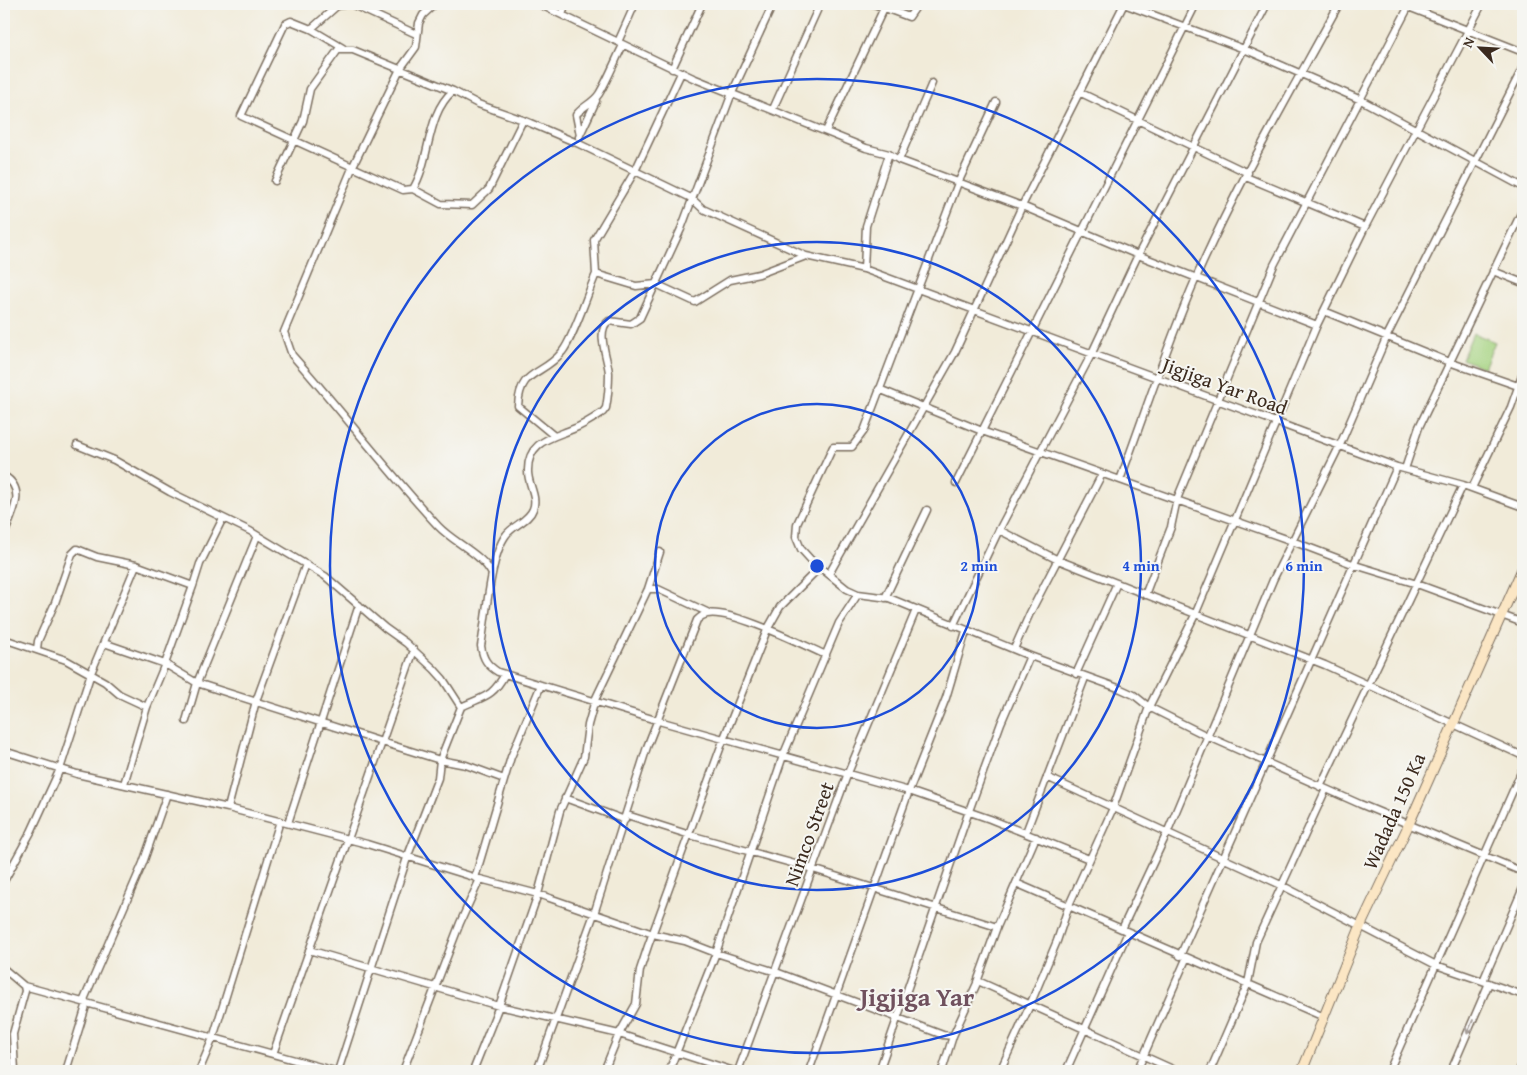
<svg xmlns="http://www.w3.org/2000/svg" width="1527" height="1075" font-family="'Gentium Book Plus',serif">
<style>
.green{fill:#a5d380;stroke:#707e4f}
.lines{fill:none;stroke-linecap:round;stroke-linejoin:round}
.street-casing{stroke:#7b6e5f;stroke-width:9}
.secondary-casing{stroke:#7b6e5f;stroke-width:11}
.street{stroke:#fff;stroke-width:6}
.secondary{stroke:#fbe6c4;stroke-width:9}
.oneway{stroke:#a79f9a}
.ring{fill:none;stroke:#1d4ed8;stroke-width:2.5}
.labels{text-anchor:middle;stroke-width:4;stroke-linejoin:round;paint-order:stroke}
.street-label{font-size:20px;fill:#3b2a1e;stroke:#f6f6f2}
.district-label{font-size:25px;font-weight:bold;fill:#70515e;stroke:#f6f6f2}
.centre{fill:#1d4ed8;stroke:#f6f6f2;stroke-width:2.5}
.ring-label{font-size:15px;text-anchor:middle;font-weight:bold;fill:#1d4ed8;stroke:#f6f6f2;stroke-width:4;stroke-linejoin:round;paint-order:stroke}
</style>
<rect width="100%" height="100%" fill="#f6f6f2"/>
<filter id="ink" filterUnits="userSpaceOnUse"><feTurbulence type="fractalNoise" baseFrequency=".02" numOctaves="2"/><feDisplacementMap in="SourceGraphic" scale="10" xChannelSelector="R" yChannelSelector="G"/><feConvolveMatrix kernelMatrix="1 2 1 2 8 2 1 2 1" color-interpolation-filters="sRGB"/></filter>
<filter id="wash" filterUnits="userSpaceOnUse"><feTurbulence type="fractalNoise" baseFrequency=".0096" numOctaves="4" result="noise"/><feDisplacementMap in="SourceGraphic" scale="20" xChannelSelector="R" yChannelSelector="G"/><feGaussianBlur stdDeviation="1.12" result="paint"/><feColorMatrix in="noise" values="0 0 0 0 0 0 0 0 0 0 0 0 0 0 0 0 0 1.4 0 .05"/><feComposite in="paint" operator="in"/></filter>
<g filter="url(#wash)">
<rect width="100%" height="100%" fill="#f1ebd9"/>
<path class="green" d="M1473,333L1495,342L1484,368L1462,359Z"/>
</g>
<g filter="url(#ink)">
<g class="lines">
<g class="street-casing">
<path id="street" d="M351,4L416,34
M435,4L423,15L419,23L416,47L400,69L353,166L284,332L292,355C342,411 387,471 438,526C454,543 481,553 492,574
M539,4L693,78L866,148L889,154L899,160L1022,206L1138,255L1317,325
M773,4L732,93L681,229L640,318L631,324L609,321C595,330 608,359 609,373C609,384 608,397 606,408L603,412C594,418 584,425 573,429C552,438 527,441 528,472C528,484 538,497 533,509C529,521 513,525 506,535C490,556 486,619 481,646C483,659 487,665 498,672L659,721L909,791L990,819L1089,859
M874,4L909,17L918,4
M1124,4L1244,49L1361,100L1523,187
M1401,4L1523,52
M562,15L566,4
M311,29L337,6L347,4
M618,42L635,4
M343,48L311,29L291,21L285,24L241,116L403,190L413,189C431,159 426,114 453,91L478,104L523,120L577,143L691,198L703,209L806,256
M672,69L702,4
M1079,92L1248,173
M996,102L958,183L864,431L852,447H833L797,524L796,537L801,549L811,560L847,589L858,594L889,598L1030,656L1121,689L1134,695L1149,707L1207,736L1360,804L1523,872
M773,109L820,4
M826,131L884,8
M580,135L576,115C584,105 592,104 599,94C608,79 615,61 623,45
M579,137L596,101
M899,160L932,83
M1246,177L1365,227
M275,181L303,121L310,89L338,50H353L453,91
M413,189L441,204L472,205L489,189L523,120
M864,269L866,226L889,154
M1493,271L1523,283
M596,274L594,240L635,171L681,73
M1324,311L1449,362L1518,386
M879,389L982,431L1292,541L1355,565L1417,584L1523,623
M553,435L518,406C520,368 542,377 562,352C573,339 588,292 596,274L636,286L656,284L695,302L730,280L759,274L806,256L864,269L1397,467L1463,485L1523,507
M77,445L114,460L170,492L250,531L325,576L385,628L406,643L434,669L443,679L461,707
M1405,469L1419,427L1523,209
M4,476C28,490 11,515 4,535
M1120,480C1145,413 1167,344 1196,278C1237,184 1290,94 1339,4
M956,483L1196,4
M1472,488L1511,407L1523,373
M999,530L1058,560L1325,665L1523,756
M829,574L955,352L1022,206L1124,4
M193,586L200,564L223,518
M648,589H658L709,613
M1145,595L1171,527L1177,499L1274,265L1410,4
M885,598L927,510
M953,626L999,530L1091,355L1138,255L1267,4
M4,639L66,660L105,682L119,694L147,707
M104,643L165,664L147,707L124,784
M37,649L38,641L55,603L72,554L77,549L97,557L136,565L193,586L165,664L197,683L382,742L273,1054
M1014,649L1030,613L1102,474
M1076,674L1117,583
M186,721L197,683L257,536
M4,751L77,774L228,808L367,844L480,879L538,894L653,934L685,941L716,953L776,972L943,1035L953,1036
M1049,778L1281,885L1436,965L1523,995
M504,779L466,765L440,760L461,707C484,696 492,698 505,674
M1320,787L1463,485
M565,798L625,820
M228,808L256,701L306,564
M627,815L690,835L813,869L997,927
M288,823L359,605
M1026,832L1085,678
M475,878L511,757L541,685
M4,881L31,832L60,769L91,673L136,565
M1016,883L1324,1017
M1122,929L1167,833L1273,580L1340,445L1387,336L1523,67
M309,950L499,1006L619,1034L734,1071
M1180,956L1397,467
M4,969L24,986L25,991L13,1034L15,1071
M1483,981L1523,888
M977,982L997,927L1036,837
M24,986L335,1071
M83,1002L143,863L167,794
M66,1071L87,1003
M199,1071L213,1038L280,821
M338,1071L407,858L438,778L440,760L382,742L414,650
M403,1071L460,923L480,879
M473,1071L499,1006L538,894L560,811L584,757L588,725L595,700L648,589L660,552
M537,1071L594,914L647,747L697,620C700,617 703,615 707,614C732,609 801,644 826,655
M604,1071L619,1034L636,1004L640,970L648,946L724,738L767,630L780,607L820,567
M669,1071L716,953L783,756L839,623L858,594
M738,1071L848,773L916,610
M809,1071L909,791L946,698L966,631
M879,1071L969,811L1001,723L1030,656
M942,1071L953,1036L978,981L1177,1071
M1000,1071L1030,1005L1057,941L1069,905L1113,808L1149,707L1195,615L1317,325L1365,227L1482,4
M1066,1071L1128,932
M1137,1071L1186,959
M1210,1071L1248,983L1256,942L1326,789
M1389,1071L1523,768
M1451,1071L1489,983
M1519,1071L1523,1062"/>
</g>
<g class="secondary-casing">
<path id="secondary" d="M1302,1071L1361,925L1409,824L1523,567"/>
</g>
<use href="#street" class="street"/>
<use href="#secondary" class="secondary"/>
</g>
<defs><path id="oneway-shaft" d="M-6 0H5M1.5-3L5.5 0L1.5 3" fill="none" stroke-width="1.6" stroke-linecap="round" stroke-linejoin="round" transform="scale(1.25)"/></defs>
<use class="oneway" href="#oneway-shaft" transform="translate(1470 1027) rotate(113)"/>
</g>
<g class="ring">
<circle cx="817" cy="566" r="162"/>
<circle cx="817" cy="566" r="324"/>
<circle cx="817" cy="566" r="487"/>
</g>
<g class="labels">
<g class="street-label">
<text transform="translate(1225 386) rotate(20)" y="7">Jigjiga Yar Road</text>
<text transform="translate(1394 811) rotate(-66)" y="7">Wadada 150 Ka</text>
<text transform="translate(809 834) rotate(-70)" y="7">Nimco Street</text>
</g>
<g class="district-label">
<text x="917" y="1006">Jigjiga Yar</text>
</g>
</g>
<circle cx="817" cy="566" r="8" class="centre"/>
<g class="ring-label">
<text x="979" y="571">2 min</text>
<text x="1141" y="571">4 min</text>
<text x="1304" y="571">6 min</text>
</g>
<rect width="1527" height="1075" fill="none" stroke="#f6f6f2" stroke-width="20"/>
<g transform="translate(1480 48) rotate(295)" stroke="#f6f6f2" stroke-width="4" paint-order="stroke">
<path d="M0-4L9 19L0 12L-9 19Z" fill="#3b2a1e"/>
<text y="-8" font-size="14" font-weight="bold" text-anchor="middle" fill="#3b2a1e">N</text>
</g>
</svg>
